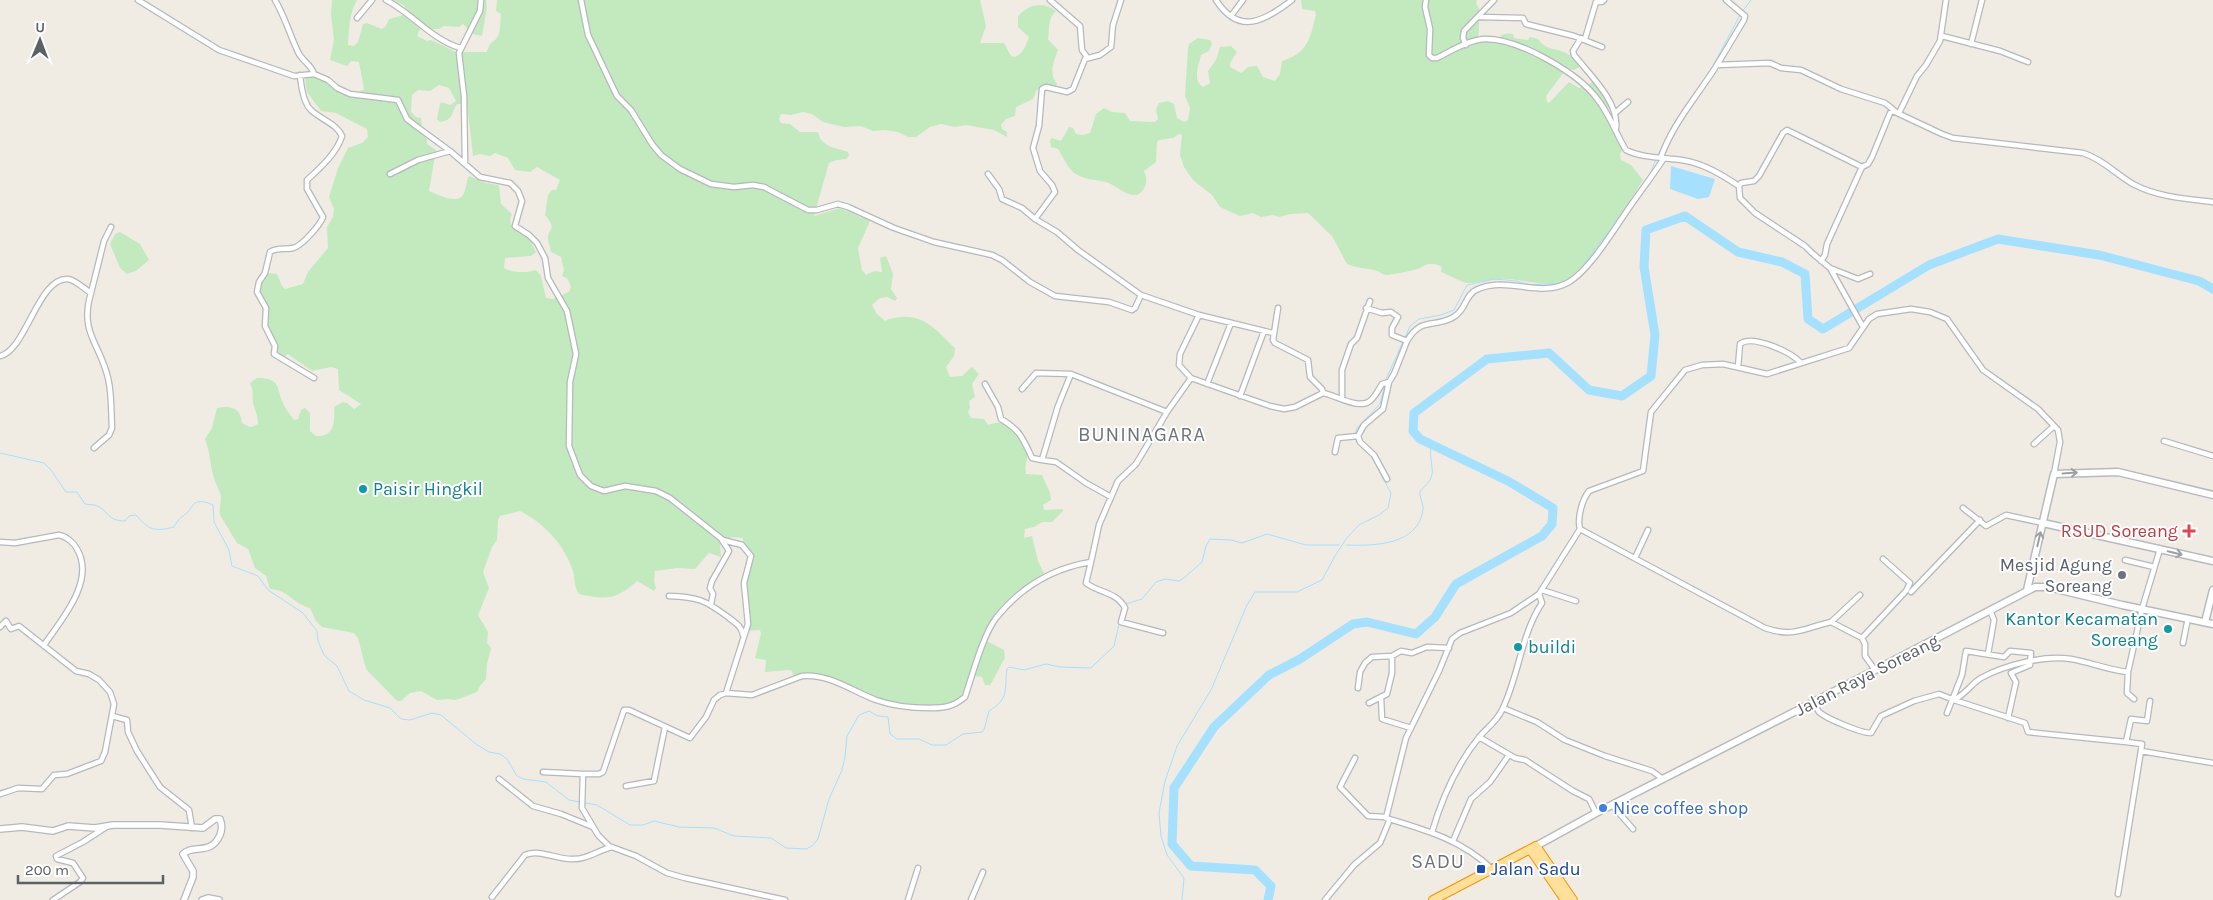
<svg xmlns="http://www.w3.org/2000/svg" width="2213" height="900" font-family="Karla,sans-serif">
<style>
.green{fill:#c3e9bf;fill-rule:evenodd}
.water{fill:#a5e0ff}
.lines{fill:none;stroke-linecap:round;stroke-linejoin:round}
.stream{stroke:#a5e0ff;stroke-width:1}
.river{stroke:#a5e0ff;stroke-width:9}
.minor-casing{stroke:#b5b8bc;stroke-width:7}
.tertiary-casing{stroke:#b5b8bc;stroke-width:8}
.secondary-casing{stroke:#b6babf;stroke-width:9}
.trunk-casing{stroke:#f49200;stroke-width:10}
.minor{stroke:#fff;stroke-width:4.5}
.tertiary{stroke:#fff;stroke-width:5.5}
.secondary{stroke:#fff;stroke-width:6}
.trunk{stroke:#ffe09b;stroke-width:8}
.oneway{stroke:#9da0a3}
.culture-dot{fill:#0f9aa8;stroke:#fff;stroke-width:2}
.health-dot{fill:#e0444e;stroke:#fff;stroke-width:2}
.worship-dot{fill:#6b7280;stroke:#fff;stroke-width:2}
.shop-dot{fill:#3f7fe0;stroke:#fff;stroke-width:2}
.transit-dot{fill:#1a4fb4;stroke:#fff;stroke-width:2}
.labels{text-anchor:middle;stroke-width:4;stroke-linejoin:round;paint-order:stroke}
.culture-label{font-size:18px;fill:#0d838f;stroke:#fff;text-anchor:start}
.health-label{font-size:18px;fill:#be3a42;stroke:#fff;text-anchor:end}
.worship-label{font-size:18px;fill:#5b616d;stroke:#fff;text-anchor:end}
.street-label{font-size:18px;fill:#5c6166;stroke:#fff}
.shop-label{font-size:18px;fill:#366cbe;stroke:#fff;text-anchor:start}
.transit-label{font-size:18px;fill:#164399;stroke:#fff;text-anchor:start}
.quarter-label{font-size:20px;letter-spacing:1px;fill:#6d7478;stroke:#fff}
</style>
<rect width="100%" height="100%" fill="#f0ece4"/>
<path class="green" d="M332,0H357C349,14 349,29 348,45L354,46L358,42L363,24L367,23L382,29L386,26L389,19L404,15L409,11L403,5L394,0H486L487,7L482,36L473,34L463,24L459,27L444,26L439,29H433L429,33L420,29L417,36L427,41L431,40L456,52H487C489,44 491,43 496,39C501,34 500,21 501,14L496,11L497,0H980L986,26L980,43H1004L1011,56L1015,57C1023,54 1026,45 1029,37L1018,27V16C1030,4 1042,1 1056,11C1047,19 1050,29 1048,39L1058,50C1054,62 1048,72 1057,84L1056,86L1043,84L1036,91L1033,99L1016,107L1015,116L1006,119L1001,125L1002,129L1007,132V137L994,130L966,125L955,127L941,124L930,127L916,137H908L898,132L885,130L873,131L861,126L844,127L823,122L812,114L803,112L791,115L781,114L779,119L781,123L790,124L800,132H818C821,147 834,147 848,152L849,156L846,159L837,160L829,163L814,216L840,208L870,221L858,248L862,270L866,275L874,271L882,272L880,258L886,256L893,274L891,289L897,298L895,301L887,297L880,298L872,305L877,314L885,321C890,318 895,318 901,317C925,314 939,333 955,348L954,356L946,367L950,377L962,376L972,367L979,374L972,384L975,397L969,401L970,408L968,412L971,418L984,419L988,425C991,424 996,422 1000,423C1012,423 1027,443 1027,455C1028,462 1024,463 1026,474L1042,475L1050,493L1051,500L1043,505L1044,510L1062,509L1063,511L1052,522H1042L1034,527L1025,529L1024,538L1032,536L1038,561L1044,573C1019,589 992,608 983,639L1004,650L1005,658C999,667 996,676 990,685H985L982,677L975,676L971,687L966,688C955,719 901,707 876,699C858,693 842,682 823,676C814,674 802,674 793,676L792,671L789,670L765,672L766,660L755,658L761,634L760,630L746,631L749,624L745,587L752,556L743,544V538L732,537L720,543L721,557L709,553L695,569L677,568L655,571L654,582L656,588L654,591L637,581C616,600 606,600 579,594C574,587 575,579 573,571C564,544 544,523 520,511L500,516L498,520L497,540L492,547L483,572L489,588L478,615L488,632L487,643L491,648L487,664L486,679L480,686L477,692L456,700L449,699L437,700L421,691L410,693L401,701H397L366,669L358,638L354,633L322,627L316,621L310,608C293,604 289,590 270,589L266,576L255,568L248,549L237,543L221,517C218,511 221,504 221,497C220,490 216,485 214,478C210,466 210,451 205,439L212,428L217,408C224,406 237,406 240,415C241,417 241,420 242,423L250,427L254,426L258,424C258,415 255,411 253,403C252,395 254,391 250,383L257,378C281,378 276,388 283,403C285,408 290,415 294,420L298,419L301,410L305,408L310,413V431L316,436C335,437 335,421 334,407L343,402L347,403L354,409L361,404L339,390L338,369L331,367L312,371L288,354L284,357L275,354L276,351L265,326L267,312L257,292L263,276L268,273L277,274L282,286L285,289L303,284L308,272L328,248L327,227L333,217L334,209L329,197L338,168L348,148L362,143L368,137L367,129L336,113L321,111L307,92L305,78C320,72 339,89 353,96L364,89L359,62L351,61L347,66L330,60L334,40L331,14ZM439,85L449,88L456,101L450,105L441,102L440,104L437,119L440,122C453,120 451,114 457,104H467L473,156L479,154L490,156L495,153L508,158L515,170L530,172L537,167L560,180L556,190H552L548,195L545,215C558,231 548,226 548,239C548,243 551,248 551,252L561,257L564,270L562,276L568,279L571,287L569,292L553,299L546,298L541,276L536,270C528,273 511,273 504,268L505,258L531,256L536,252L529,238L512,227L510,220L512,214L501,204L499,185L486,183L469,176C466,182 466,190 463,195C456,205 437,194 429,191L436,150L427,144V139L423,135L421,118L416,117L411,112L412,95L418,90L430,91Z
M1301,0H1477L1476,4L1480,10L1478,41H1495C1501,35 1504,32 1513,34L1514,38L1528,40L1530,37L1538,39C1549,56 1566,42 1579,67L1574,70L1567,68L1546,96L1547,102L1549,103L1569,82L1579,88L1593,82L1606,96L1610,106L1604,112L1623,149L1620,154L1621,160L1631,165L1643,180C1631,199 1583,276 1564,282C1545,287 1526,280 1507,279C1494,278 1482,283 1469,283C1462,283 1449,275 1441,272L1442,267C1427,259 1425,268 1414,270C1405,272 1396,274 1387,275C1382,275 1381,272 1377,271C1368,268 1358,269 1347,264L1332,236L1308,213L1290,214L1279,217L1273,215L1261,217L1253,213L1240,216L1220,207L1212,195L1193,180L1184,167L1180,155L1182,135L1179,134L1173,138L1159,140L1157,142L1156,162L1144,171C1147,177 1147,185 1143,190C1133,204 1117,185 1106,182C1096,180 1081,179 1073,172C1067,167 1062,155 1058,149L1051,147L1050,140L1052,138L1061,141L1069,127L1073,128L1076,134L1083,135L1090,133L1096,114L1104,108L1112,112L1125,113L1130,121L1155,122L1158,119L1156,110L1159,103L1168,101L1174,104L1177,118L1184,122L1188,120L1190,108L1185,96L1188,48L1189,44L1198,38L1210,40L1212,44L1209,51L1201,55C1199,65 1192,80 1203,87L1210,83L1208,71L1216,60L1220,47L1231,46L1237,52L1230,63V67L1241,73L1248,67L1257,66L1263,77L1275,81L1280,74L1282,61C1308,53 1310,38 1316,15L1315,11L1302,9Z
M120,232L140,244L149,260L136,271L127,274L120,268L110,244L115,234Z"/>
<path class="water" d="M1671,166L1715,179L1709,197L1698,199L1670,189Z"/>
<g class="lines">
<path class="stream" d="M1742,12L1751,0
M1696,92L1713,66L1740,15
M1657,156L1670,133
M1649,177L1656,159
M1579,271L1641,188
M1355,434L1357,428L1380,404L1387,377L1410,326L1419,319L1441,315L1454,310L1467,285L1495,279L1517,281L1530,285L1562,283
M0,453L44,463L51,470L66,492H77L85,504C89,505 93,504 97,506C109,511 107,521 125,521L129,516L136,515C149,530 154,532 174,527C178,519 182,517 188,512C190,510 191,507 193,505C198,499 207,502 213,505L214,522L229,550L232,566L258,576L268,590L303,613L317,631L318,641L324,655L337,666L349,691L364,700L390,708L401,719L410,720L432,713L441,715L476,744L489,752L500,754L507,759L517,776L523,779L546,782L569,800L597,805L630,825H643L654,821L679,827L714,828L734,836L771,838L786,848L806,849L812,846L818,839L829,799L842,770L845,757L847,736L859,715L869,711L878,716L888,717L890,734L897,739H919L932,745H946L963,734L982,732L984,730L989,711C1010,698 1004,690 1007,669L1009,667L1024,670L1046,664L1060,667L1091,668L1114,646L1123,607
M1347,545C1375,546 1418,545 1423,510C1424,504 1419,498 1420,491C1441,473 1428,468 1431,445
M1126,604L1142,599L1156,582L1165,579L1179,581L1185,577L1202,562L1206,546L1210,539L1231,540L1242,543L1267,534L1306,545H1339
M1330,897L1358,865L1385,840
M1182,900L1184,878L1167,855L1161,836L1159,813L1165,781L1177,746L1211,690L1247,605L1255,592H1297L1322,580L1335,556L1346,539L1359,525L1379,515L1388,508L1391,493L1371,456L1357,443L1355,438"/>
<path class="river" d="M1268,900L1271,886L1255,870L1191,866L1172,844L1174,788L1214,727L1269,675L1300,659L1353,624L1367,622L1416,634L1435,617L1456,584L1542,536L1552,524L1553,508L1508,481L1420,439L1413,431L1414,413L1487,359L1549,353L1589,390L1622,396L1651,376L1655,335L1644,267L1646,230L1685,216L1738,252L1782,262L1805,274L1808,319L1823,329L1929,265L1998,239L2099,255L2199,281L2213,289"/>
<g class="minor-casing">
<path id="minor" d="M138,0L219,50L294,76L314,74L328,80L337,88L350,94L398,100L407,119L416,126L450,151L480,177L510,183L518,191L522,201L515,226L529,235L537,243L545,258L548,278L567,311L576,354L570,382L569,446L580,475L591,486L604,491L625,486L656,491L670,498L723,540L742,545L751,556L744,583L748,624L726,693
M275,0C285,17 290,35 298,52C302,61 311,64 314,74
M386,0C413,14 431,39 460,48
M581,0L588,35L617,96L631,110L652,144L661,155L680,169L711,184L734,187L753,185L764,187L808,210H817L838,204L848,207L894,228L934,242L992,255L1002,260L1030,282L1055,296L1109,302L1132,310L1135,308L1141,295
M1050,0L1080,26L1082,50L1087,57
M1121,0L1113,25L1111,47L1100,55L1085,59L1073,89L1067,92L1046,87L1042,89L1039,126L1033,148L1040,171L1052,185L1055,192L1035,219L1057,232L1078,250L1141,295L1199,315L1180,354L1179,365L1191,378L1270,406L1284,409L1295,407L1323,393C1335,395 1359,410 1370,401C1375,397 1379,389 1382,384L1389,382L1394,374L1407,341L1392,335V328L1398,317L1391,312L1382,313L1366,308
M1216,0C1239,36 1265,21 1292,0
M1426,0L1425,7L1430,29L1429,55L1432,58H1437C1451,51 1470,39 1486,39C1519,39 1579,73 1598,100C1610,115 1616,134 1626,150C1644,159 1667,157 1687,161C1706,165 1722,175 1739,186
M1726,0L1745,16L1744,20L1717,65L1770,63L1781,68L1801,70L1841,89L1885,103L1895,111
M1231,16L1243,0
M1479,17L1523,18L1526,24L1574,36L1602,47
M357,18L372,0
M1942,36L2000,51L2028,62
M1581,38L1573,51L1574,55C1590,75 1619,102 1616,128
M1585,39L1596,2H1602L1604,0
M1971,44L1982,0
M1466,45L1463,38L1464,31L1494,0
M300,75C301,85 303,103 311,110C320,119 337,124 342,136C337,153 319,169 307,180V189L323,217C320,225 302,246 293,248C285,250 278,247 270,252L265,273L259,282L257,292L266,308L265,326L275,346L274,354L314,378
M1615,113L1628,102
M1899,113L1917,76L1926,65L1940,41L1946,0
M1661,157C1673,123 1698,95 1717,65
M465,163L464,96L459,53L480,11L481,0
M390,174L418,160L450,151
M988,174L999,189L1002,199L1022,208L1035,219
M1821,261L1825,255L1827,244L1862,167
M1830,268L1858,279L1870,274
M91,293C79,333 100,343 108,378C112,394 111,412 112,428L109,435L94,448
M1278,308L1273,340L1275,343L1308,360L1310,377L1322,389L1323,393
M1199,315L1273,333
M1863,327L1830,268L1812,253L1805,246L1755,213L1740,198L1739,186L1741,183L1754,181L1759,176L1783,133L1787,130L1862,167L1868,164L1872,157L1890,113L1893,111L1942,134L1953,138L2083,153C2102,159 2116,174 2133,184C2157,197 2187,199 2213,202
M1407,341C1421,317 1432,328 1452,318C1466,311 1465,295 1476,290C1506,275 1540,299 1569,282C1591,269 1616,226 1631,205C1642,189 1654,174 1664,158
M0,356C26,351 38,277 68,279C76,280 84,289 91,293L104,241L111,227
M1738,367L1740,344C1752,334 1791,352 1801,363
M985,384L998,407L1001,419C1021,431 1022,437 1032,458L1042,460
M1207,384L1231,323
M1022,389L1036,373L1071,374
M1240,396L1264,331
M1342,399V370L1351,344L1357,338L1370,301
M1358,436L1360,442L1374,455L1387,479
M2164,441L2213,456
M2034,444L2054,426
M1335,452L1338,438L1358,436L1364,425L1383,409L1389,382
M1111,497L1086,483L1056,462L1042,460L1058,406L1071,374L1167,412
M1963,508L1986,526L2006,515L2043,523
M0,542L15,543L59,535C66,536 74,543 77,549C96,581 61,620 44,645
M1635,558L1648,530
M2125,560L2154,567
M1091,562L1086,583C1099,593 1117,592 1125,608L1121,622L1163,633
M1542,590L1576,601
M1911,592L1980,520
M669,596C698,597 705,600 728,617C735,623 741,625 743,635
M711,604L713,594L710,588L712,581L729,551L722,540
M1831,622L1860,595
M0,627L6,621L11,629L19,626L76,671L89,674L99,680L110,692L114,704L105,752L101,761L67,774L54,775L42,789L18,788L0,794
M1862,638L1906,591L1910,583L1883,559
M2183,643L2188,618
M1988,654L1994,620L1990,610
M1875,670L1865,656V644L1862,638L1831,622C1804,628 1795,638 1765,628L1580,529C1577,518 1582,500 1589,491L1643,471L1651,412L1685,370L1702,365L1723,364L1767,374L1849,348L1869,319L1877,314L1911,309L1930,312L1947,319L1983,370L2038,409L2058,430L2060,442L2054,474
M2128,672L2142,609L2160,549
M1358,688L1360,672L1365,663L1372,657L1392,656L1401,651L1412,653L1427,647L1449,648
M1381,698L1382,719L1411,728
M1954,700L2025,723L2028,732L2126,742
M1813,702C1815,705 1817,709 1819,712C1827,719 1861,733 1871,733L1881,716L1914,701L1939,694L1954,700C1967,693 1971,684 1981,678C2005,665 2043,655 2071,659C2090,662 2108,670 2128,672L2127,693L2134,699
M1369,703L1387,694L1392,673V656
M1503,708L1537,722L1565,740L1605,756L1652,771L1663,779
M1947,713L1962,675L1966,651L2004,657L2010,651L2031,653L2030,665L2011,673L2016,682L2008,718
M112,716L127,720L128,732L137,751L160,787L189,810L192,828
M1479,737L1515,758L1525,760L1573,791L1589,799L1596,813
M2141,751L2213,763
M1355,758L1340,787L1368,816L1385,817
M543,772L583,774
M499,779L533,806L561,814L593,827
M626,786L654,781L665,727
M1612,805L1633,829
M1432,832C1442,798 1457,764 1480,736C1488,727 1497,721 1502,710C1519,676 1521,634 1542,603L1539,594
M1453,841L1471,799L1490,782L1509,755
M1492,869C1462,840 1426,830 1386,818L1406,738L1439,671L1452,639L1460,633L1511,613L1539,594L1580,529
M2118,894L2142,744L2126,742L2131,719L2147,721L2150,701
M492,897L525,855C539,849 556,859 571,859C587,860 598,850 612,847
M53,900L80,882L83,878L73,863L57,859L56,856L83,842L106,827
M785,900L685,878L667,873L636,856L609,846L598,835L582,808L583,774H599L603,772L624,710H629L690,738L706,717L714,700L720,695L726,693L752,695L802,676C828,673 852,691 876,700C893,706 910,708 929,708C944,708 953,707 965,697C972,676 983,635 996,618C1021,587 1053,568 1091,562L1099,525L1118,481L1136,464L1167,412L1191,378
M908,900L918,868
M971,900L983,872
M1325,900L1354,865L1380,843L1390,819"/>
</g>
<g class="tertiary-casing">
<path id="tertiary" d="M0,829L22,827L53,831L68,826L95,828L113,825H160L203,828L215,819H220C222,824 222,830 220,835C211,856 193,844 183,854L193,871V877L184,900
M202,900L208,898L219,900"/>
</g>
<g class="secondary-casing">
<path id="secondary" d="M2043,523L2213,561
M2027,590L2054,474L2118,472L2213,495
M2205,622L2213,590
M1536,846L1596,813L1802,708L2035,587H2048L2122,605L2213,624"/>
</g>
<g class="trunk-casing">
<path id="trunk" d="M1530,849L1565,900
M1433,900L1536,846L1573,900"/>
</g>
<use href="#minor" class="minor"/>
<use href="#tertiary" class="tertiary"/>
<use href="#secondary" class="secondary"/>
<use href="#trunk" class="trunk"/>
</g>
<defs><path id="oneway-shaft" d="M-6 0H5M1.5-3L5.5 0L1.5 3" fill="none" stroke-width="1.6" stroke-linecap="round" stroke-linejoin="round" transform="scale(1.25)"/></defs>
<g class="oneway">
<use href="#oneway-shaft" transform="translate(2070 473) rotate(-4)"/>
<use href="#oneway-shaft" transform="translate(2039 539) rotate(-77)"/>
<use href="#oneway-shaft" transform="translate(2175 553) rotate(13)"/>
</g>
<g class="culture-dot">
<circle cx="363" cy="489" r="5"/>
<circle cx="2168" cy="629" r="5"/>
<circle cx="1518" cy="647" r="5"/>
</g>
<path class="health-dot" d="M2186.5 523.5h5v5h5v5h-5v5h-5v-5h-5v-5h5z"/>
<circle class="worship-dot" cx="2122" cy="575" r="5"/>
<circle class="shop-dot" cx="1603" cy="808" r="5"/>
<rect class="transit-dot" x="1476" y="864" width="10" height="10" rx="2.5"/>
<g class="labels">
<g class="culture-label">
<text x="373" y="495">Paisir Hingkil</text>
<text x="2158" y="625" text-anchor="end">Kantor Kecamatan<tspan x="2158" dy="21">Soreang</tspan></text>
<text x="1528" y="653">buildi</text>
</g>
<g class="health-label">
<text x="2178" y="537">RSUD Soreang</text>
</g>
<g class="worship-label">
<text x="2112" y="571">Mesjid Agung<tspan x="2112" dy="21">Soreang</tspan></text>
</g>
<g class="street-label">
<text transform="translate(1867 675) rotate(-27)" y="6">Jalan Raya Soreang</text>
</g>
<g class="shop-label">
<text x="1613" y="814">Nice coffee shop</text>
</g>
<g class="transit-label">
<text x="1491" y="875">Jalan Sadu</text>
</g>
<g class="quarter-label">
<text x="1142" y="441">BUNINAGARA</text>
<text x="1438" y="868">SADU</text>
</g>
</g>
<g transform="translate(40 40) rotate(1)" stroke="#ffffff" stroke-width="4" paint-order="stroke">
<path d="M0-4L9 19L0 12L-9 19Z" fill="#5c6166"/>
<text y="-8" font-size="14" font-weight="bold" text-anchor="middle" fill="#5c6166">U</text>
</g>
<path d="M18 875v8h145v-8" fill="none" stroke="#5c6166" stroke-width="2.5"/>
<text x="25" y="875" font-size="15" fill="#5c6166" stroke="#ffffff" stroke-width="4" paint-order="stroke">200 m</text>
</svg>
